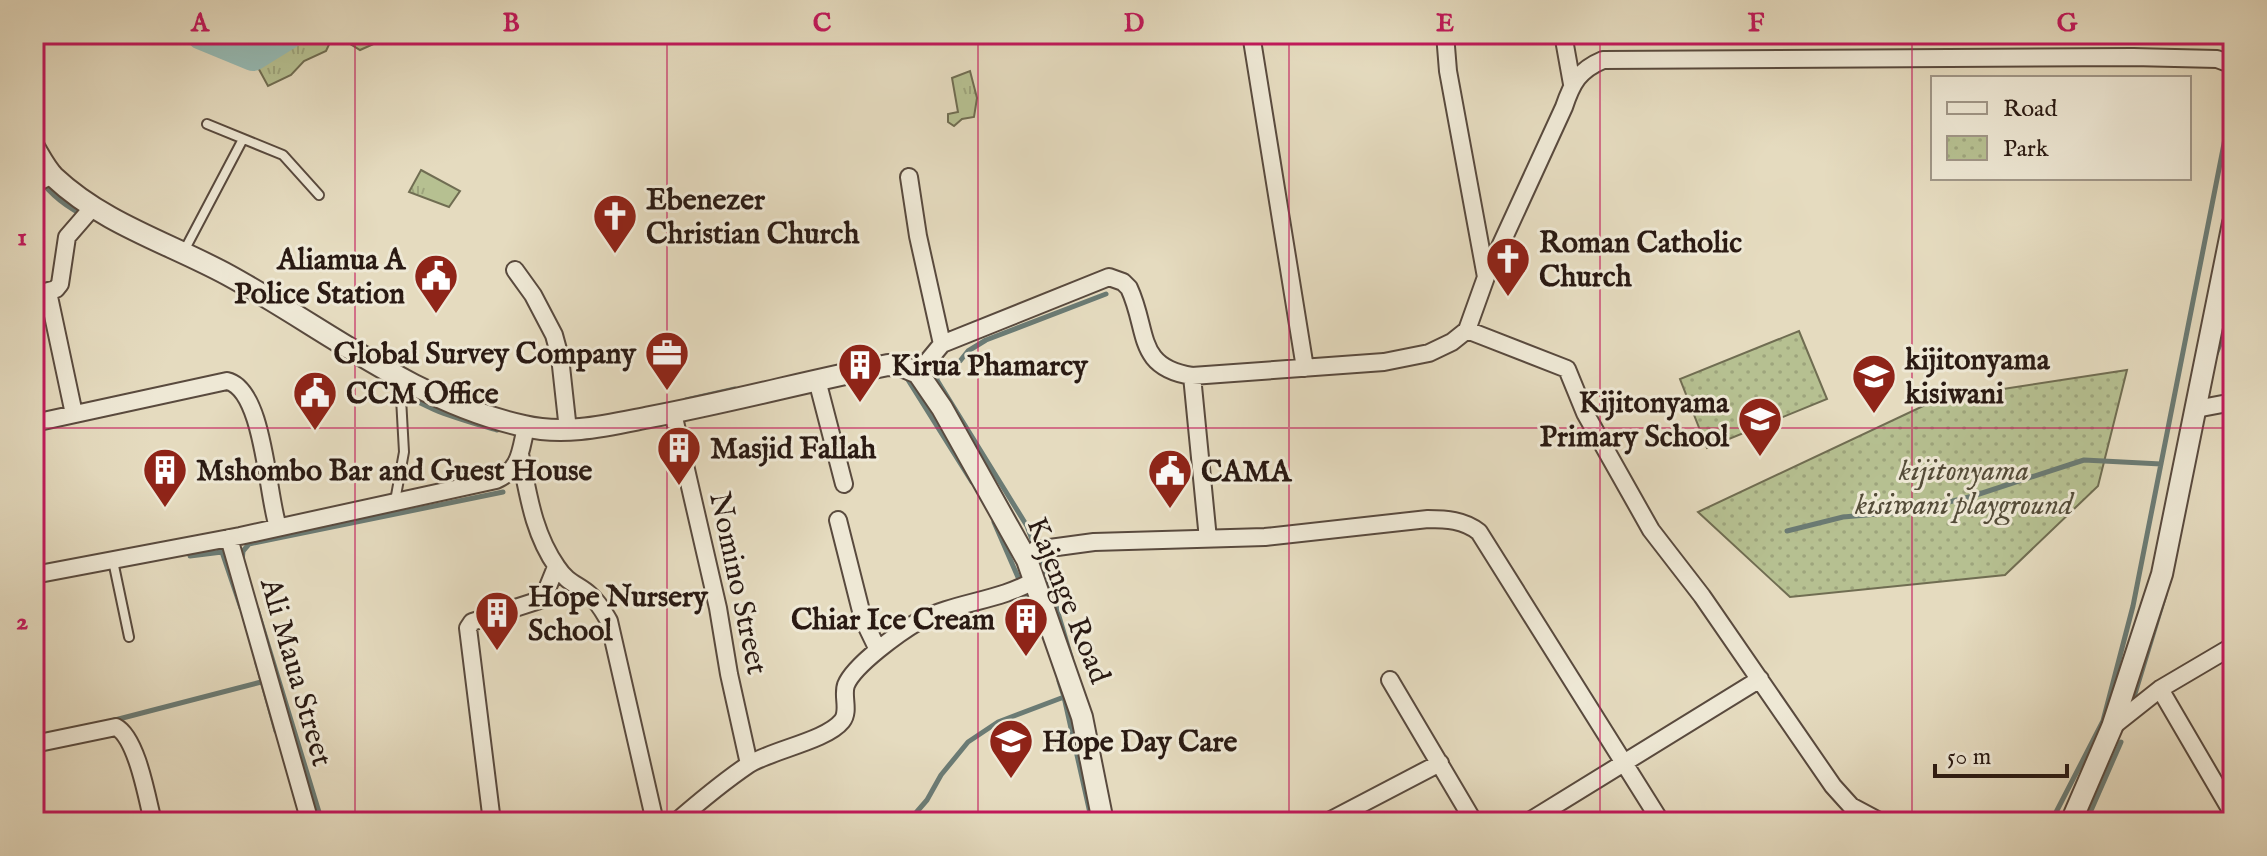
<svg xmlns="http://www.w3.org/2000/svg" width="2267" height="856" font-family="'IM FELL English',serif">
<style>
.grass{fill:url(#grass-tufts);stroke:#706d52;stroke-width:2}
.park{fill:url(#park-dots);stroke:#706d52;stroke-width:2}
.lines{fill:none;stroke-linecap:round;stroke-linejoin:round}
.stream{stroke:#6b7b74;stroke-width:5}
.river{stroke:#96bbb5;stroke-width:32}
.service-casing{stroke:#594a3e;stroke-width:12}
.minor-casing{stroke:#594a3e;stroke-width:20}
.tertiary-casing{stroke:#594a3e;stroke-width:24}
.service{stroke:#eee8d5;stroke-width:8}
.minor{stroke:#eee8d5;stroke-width:16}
.tertiary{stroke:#eee8d5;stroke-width:20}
.grid{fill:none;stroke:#c2185b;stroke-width:2;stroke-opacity:0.55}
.labels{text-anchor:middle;stroke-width:6;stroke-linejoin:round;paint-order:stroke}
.poi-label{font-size:30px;font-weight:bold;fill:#2a1a13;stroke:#eee8d5;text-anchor:start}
.park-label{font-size:30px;font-style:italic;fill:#544c39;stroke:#eee8d5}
.street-label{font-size:30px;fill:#2a1a13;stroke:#eee8d5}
.neatline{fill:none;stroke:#c2185b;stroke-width:3}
.grid-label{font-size:26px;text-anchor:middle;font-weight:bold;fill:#c2185b}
</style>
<defs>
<pattern id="grass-tufts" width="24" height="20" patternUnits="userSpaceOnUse" patternTransform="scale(2)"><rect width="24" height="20" fill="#b6c091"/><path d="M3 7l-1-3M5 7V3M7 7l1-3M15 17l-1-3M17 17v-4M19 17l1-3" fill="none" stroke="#9da47c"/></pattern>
<pattern id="park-dots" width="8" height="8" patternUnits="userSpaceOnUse" patternTransform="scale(2)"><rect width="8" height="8" fill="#b6c091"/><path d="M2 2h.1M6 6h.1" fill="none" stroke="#9da47c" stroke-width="1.8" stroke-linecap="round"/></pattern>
</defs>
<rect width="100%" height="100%" fill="#e5dbbf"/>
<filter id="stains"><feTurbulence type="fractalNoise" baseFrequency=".0025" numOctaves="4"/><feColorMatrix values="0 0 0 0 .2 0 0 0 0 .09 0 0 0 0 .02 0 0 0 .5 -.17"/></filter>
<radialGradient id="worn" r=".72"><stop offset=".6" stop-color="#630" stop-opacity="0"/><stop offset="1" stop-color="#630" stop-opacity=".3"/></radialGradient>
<path class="grass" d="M281,34H384L385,39L360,50L334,34L326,51L304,61L291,75L268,86L249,51L272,41Z
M970,71L977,98L974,117L962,119L954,126L948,122V114L958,112L952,78Z
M421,170L460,191L449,207L409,192Z"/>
<path class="park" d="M1799,331L1827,399L1707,448L1680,379Z
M2127,370L2098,486L2005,575L1790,597L1698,512L1938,399Z"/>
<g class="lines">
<path class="stream" d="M34,171C45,189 62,204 81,214
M2216,354L2223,337L2233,294
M905,375L972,482
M387,380C416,408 460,419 497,430
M686,400L735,389
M994,522L1041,630
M1787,531L1843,517L1913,511L1973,496L2084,460L2161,464
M190,556L222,552L241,608
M242,561L243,551L249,544L503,492
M257,609L322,822
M1071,657L1053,596L1027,526L937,380V376L960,361L968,351L986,340L1106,294
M257,663L276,731
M1059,681L1064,697
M2134,697L2165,595
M111,721L261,682
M2089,815L2121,742
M908,822L927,800L941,775L968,742L998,722L1064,697L1092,822
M2051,822L2103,721L2133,606L2233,98"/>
<path class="river" d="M202,34L253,55L287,34"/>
<g class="service-casing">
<path id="service" d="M207,124L283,155L319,195
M184,251L243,139
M395,501L404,452L400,380
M113,561L129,637"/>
</g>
<g class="minor-casing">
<path id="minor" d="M1251,34L1305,368
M1445,34L1448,71L1486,277
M1563,34L1572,84
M909,177L918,236L942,344
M34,184L52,175
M515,270L533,295L554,335L560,357L568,430
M48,292L74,414
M34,295L56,289L60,284L67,237L93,207
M1467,330L1567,369L1585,413L1651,530L1702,596L1833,786L1851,806L1881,822
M918,373L942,344L1109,277L1123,282L1129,288C1149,331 1135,367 1192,376L1384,362L1429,353L1452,342L1467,330L1486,277L1564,107C1572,83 1579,70 1603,60L2133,57L2217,59L2233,65
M1192,376L1208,539
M817,380L844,484
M2196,409L2233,402
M673,413L718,608L729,674L749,764
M34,423L227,381C264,389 267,495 278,527
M520,454C528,493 533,533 557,567C568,584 578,584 590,595C599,603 603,611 609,621L655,822
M838,520L863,619L878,650
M229,538L310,822
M1027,560L1035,550L1094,542L1265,537L1428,519C1446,519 1464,520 1479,532L1661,822
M34,575L240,536L496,480C521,469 520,452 526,427
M1390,680L1474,822
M2160,689L2233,814
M2112,727L2160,689L2233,646
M34,744L116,727C137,738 147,798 153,822
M492,822L468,628L472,622L543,599L556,567
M676,822C699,802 723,782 748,765C771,750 826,741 842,721C850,711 842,696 846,685C854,665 900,632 919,621C955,602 1000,601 1035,580
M1327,822L1440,763
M1528,822L1760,679"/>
</g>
<g class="tertiary-casing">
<path id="tertiary" d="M34,147C40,157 46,169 54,177C104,224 169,243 228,275C325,328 414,402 524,426C566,436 609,425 650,417C730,402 808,381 888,365L901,366L918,373L942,408L1027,560L1082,717L1103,822
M2071,822L2112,727L2162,574L2233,223"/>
</g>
<use href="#service" class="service"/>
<use href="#minor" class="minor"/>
<use href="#tertiary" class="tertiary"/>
</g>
<path class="grid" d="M355,34V822M667,34V822M978,34V822M1289,34V822M1600,34V822M1912,34V822M34,428H2233"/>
<defs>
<g id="church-pin" transform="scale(2.3)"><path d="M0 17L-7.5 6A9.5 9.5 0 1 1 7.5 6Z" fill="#8f2418" stroke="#eee8d5"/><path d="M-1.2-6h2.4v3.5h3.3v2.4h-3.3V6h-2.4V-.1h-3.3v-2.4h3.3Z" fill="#fff"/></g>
<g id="civic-pin" transform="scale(2.3)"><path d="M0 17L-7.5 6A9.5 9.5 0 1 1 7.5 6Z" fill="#8f2418" stroke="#eee8d5"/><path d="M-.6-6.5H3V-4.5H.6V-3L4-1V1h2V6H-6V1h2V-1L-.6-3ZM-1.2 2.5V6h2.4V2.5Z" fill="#fff"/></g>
<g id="office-pin" transform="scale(2.3)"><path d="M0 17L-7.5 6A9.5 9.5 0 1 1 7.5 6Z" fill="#8f2418" stroke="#eee8d5"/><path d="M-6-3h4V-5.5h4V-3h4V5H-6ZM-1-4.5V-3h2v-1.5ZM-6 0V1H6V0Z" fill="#fff"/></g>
<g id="building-pin" transform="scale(2.3)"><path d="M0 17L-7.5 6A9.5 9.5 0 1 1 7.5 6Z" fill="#8f2418" stroke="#eee8d5"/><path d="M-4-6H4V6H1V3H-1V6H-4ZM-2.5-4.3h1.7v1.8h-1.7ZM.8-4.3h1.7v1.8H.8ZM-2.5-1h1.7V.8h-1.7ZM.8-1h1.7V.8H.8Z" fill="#fff"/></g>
<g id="school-pin" transform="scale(2.3)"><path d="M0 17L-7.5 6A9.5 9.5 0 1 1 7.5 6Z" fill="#8f2418" stroke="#eee8d5"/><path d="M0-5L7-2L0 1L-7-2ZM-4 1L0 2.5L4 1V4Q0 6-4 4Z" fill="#fff"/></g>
</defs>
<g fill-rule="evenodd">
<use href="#church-pin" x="615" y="216"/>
<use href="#church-pin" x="1508" y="259"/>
<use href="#civic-pin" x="436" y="276"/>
<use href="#office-pin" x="667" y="353"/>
<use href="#building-pin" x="860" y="365"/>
<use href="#school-pin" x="1874" y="376"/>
<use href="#civic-pin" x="315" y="393"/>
<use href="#school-pin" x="1760" y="419"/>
<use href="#building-pin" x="679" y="448"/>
<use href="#building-pin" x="165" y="470"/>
<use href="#civic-pin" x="1170" y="471"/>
<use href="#building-pin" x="497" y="613"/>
<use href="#building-pin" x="1026" y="619"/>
<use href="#school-pin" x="1011" y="741"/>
</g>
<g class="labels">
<g class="poi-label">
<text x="646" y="209">Ebenezer<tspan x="646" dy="34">Christian Church</tspan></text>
<text x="1539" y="252">Roman Catholic<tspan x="1539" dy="34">Church</tspan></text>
<text x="405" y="269" text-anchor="end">Aliamua A<tspan x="405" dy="34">Police Station</tspan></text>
<text x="636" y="363" text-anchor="end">Global Survey Company</text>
<text x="1905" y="369">kijitonyama<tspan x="1905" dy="34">kisiwani</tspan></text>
<text x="891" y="375">Kirua Phamarcy</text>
<text x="346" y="403">CCM Office</text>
<text x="1729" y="412" text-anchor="end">Kijitonyama<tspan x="1729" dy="34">Primary School</tspan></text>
<text x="710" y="458">Masjid Fallah</text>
<text x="196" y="480">Mshombo Bar and Guest House</text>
<text x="1201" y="481">CAMA</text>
<text x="528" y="606">Hope Nursery<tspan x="528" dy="34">School</tspan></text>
<text x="995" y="629" text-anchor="end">Chiar Ice Cream</text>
<text x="1042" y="751">Hope Day Care</text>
</g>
<g class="park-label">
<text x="1964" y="480">kijitonyama<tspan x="1964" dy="34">kisiwani playground</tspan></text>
</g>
<g class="street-label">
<text transform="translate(739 583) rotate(78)" y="10">Nomino Street</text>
<text transform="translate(1069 600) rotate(68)" y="10">Kajenge Road</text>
<text transform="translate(297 672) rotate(74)" y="10">Ali Maua Street</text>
</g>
</g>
<rect width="2267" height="856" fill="none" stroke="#e5dbbf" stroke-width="88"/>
<rect x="1931" y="76" width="260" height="104" fill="#eee8d5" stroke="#a09687" stroke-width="2"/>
<rect x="1947" y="102" width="40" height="12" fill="#eee8d5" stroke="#a09687" stroke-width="2"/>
<text x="2003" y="116" font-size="24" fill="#2a1a13">Road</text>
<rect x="1947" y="136" width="40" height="24" fill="url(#park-dots)" stroke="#a09687" stroke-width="2"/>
<text x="2003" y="156" font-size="24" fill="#2a1a13">Park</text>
<path d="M1935 764v12h132v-12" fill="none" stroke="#2a1a13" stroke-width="4"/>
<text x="1947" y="764" font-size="24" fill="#2a1a13" stroke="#eee8d5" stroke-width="6" paint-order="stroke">50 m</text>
<rect x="44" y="44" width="2179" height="768" class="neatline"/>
<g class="grid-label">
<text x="200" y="31">A</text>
<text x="511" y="31">B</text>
<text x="822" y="31">C</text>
<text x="1134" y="31">D</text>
<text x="1445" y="31">E</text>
<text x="1756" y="31">F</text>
<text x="2067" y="31">G</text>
<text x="22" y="245">1</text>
<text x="22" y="629">2</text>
</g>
<rect width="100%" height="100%" filter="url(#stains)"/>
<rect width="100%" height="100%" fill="url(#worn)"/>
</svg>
